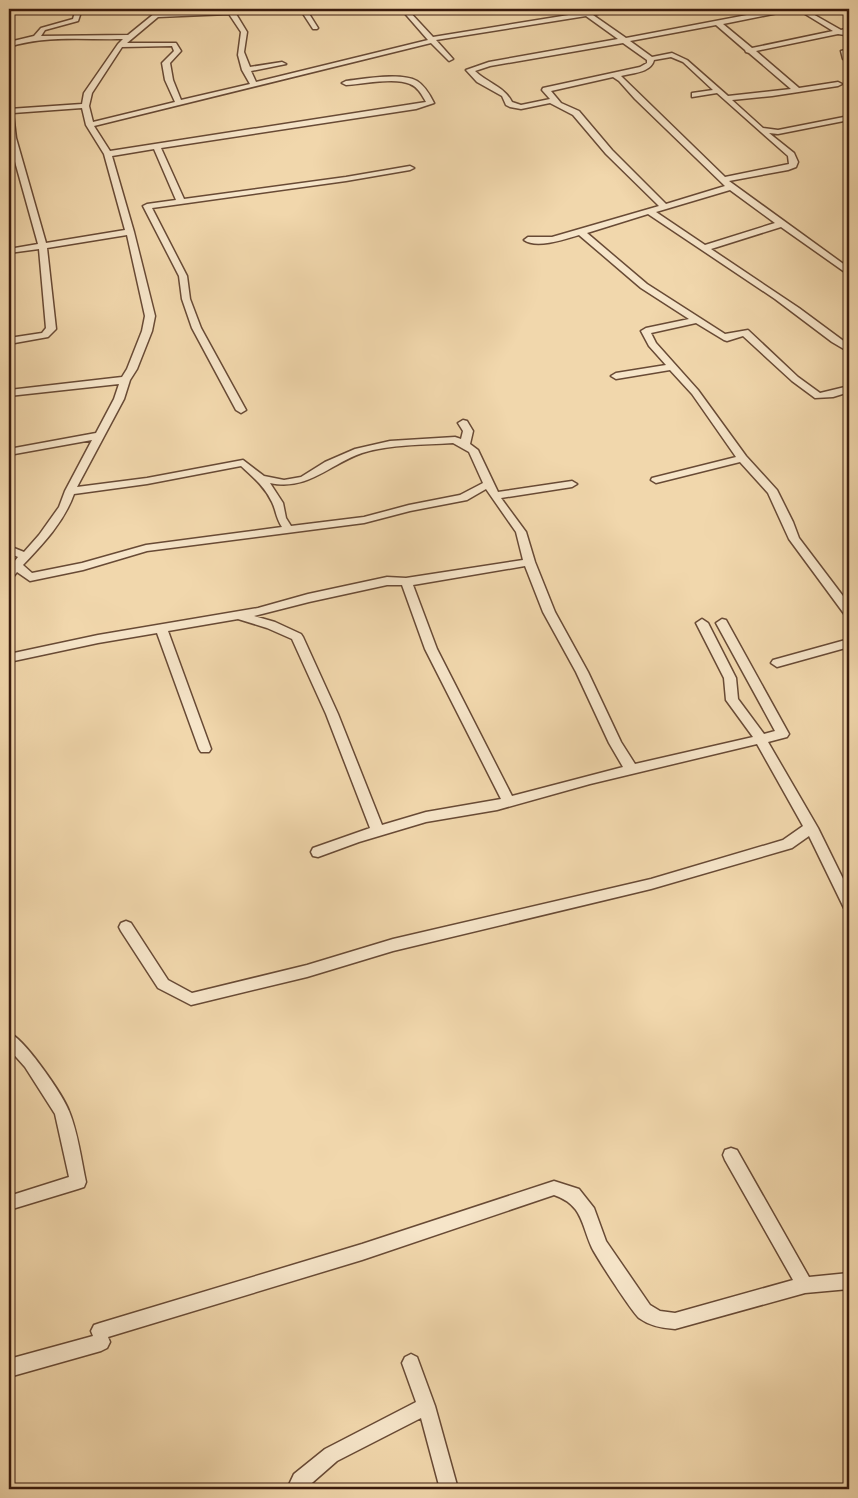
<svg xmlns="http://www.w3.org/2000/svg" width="858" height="1498" font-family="'IM FELL French Canon',serif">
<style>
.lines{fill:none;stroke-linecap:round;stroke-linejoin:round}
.minor-casing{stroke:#684a35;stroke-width:3}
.minor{fill:#f6e5c9;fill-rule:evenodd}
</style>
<rect width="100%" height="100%" fill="#f1d7ac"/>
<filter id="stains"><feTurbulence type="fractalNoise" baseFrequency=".004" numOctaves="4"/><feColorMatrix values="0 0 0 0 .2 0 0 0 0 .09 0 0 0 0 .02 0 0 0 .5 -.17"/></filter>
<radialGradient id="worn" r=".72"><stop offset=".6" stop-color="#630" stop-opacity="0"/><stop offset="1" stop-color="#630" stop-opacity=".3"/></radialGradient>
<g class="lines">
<g class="minor-casing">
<path id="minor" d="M76,9H82L78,21L45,30L41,36L128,35L160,9H167L164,13L233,9L247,32L244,52L250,67L282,62L286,64L251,71L256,82L428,40L401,9H407L433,37L581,13L577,9H584L588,12L618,9L593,15L626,38L779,9H791L788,11L723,24L752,48L833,31L797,9H804L841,30L849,28V32L846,33L845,35L838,34L756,51L799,88L838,82L842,84L838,86L772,96L732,100L763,128L778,130L849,116V120L778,134L769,133L794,153L798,162L796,167L788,170L729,181L849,268V275L781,227L711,249L799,308L849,345V352L832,342L775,299L648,214L587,233L647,284L725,334L748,330L798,377L820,393L849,386V392L833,397L815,398L792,381L743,336L727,341L724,340L696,323L651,333L656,343L698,390L746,456L777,490L793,522L799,538L849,604V616L845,615L789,539L768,493L740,462L656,483L651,480L652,478L736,457L692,394L670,370L616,379L611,376L616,373L666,365L649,346L641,331L646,328L689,319L641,288L579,235C566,239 536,249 524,240L528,237H552L659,206L606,154L573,115L550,103L521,109L510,107L506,105L502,96L477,82L466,70L489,62L618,39L586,16L436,40L453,59L449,61L431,43L94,126L110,151L426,102C422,95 418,87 410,84C396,77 362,84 346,85L342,83L346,81C365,79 400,72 417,81C425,86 430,95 434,103L416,109L161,148L184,199L346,177L410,166L414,168L410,170L346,181L152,208L187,276L190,299L201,328L246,410L241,413L236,410L192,328L182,299L179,276L143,206L147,204L176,200L154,149L112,156L134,232L155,316L152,331L137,369L130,380L124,399L77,487L147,478L243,460L264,476L284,480L301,477L325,462L355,449L390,441L455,437L461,439L463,431L458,423L463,420L467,421L473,431L470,444L478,450L498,492L572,481L577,484L572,487L501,498L526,532L535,562L555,612L588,672L621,742L635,764L753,737L726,700L724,678L696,623L702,619L708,623L736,678L738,699L764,734L775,731L716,623L722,619L726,620L789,734L787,737L768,742L818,828L849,891V909L844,908L809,836L792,848L651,889L393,951L307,977L191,1005L158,988L121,931L119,927L121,923L126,921L131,923L168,980L192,993L307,965L393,939L651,879L783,840L803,826L757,744L590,784L497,810L426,822L359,842L318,857L313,856L311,852L313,848L370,828L326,714L292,639L267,628L238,619L168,631L211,749L209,752H201L199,749L157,633L98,643L9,662V654L98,635L258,608L308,594L387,577L406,578L523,560L516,532L486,489L467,500L410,511L364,523L147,551L83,570L30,581L17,572L13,577H9V568L18,557L9,553V546L24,552L39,535L59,507L65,491L92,440L9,455V449L96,433L114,399L119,384L9,396V390L122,377L127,369L142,331L145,316L127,235L47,248L56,329L48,337L9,344V338L42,333L46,328L39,249L9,253V249L38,244L9,140V109L82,104L84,93L118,44L123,39C85,40 45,35 9,47V42L34,36L41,28L73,19ZM229,14L241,32L238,55L242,70L250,84L181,100L173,80L170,63L181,51L176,43H127L158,17ZM716,25L745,50L746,52L749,53L791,89L728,96L687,60L672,53L652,57L630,41ZM623,43L647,60V63L640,67L543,88L542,90L550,99L521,105L512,102C505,87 486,82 475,71L490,66ZM172,46L174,51L162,63L165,80L175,102L93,122L89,106L92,93L122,47ZM671,57L683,62L713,90L692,93V97L717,93L788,156L789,164L725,177L621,76C632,73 651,73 654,60ZM613,77L619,81L635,99L725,186L666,204L612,150L579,111L561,103L551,91ZM82,108L86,125L104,154L125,230L46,243L16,138L13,113ZM730,190L775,223L705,245L656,212ZM453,443L469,452L483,483L460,495L409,505L364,517L291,526L286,518L283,503L270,483C308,491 328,465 362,453C391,444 423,445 453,443ZM241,466C253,477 265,487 272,502C276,510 276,518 282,527L146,545L82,563L32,573L23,565C43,544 64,522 74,494L147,484ZM525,566L543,612L576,672L609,743L623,767L512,796L437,649L413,585ZM387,585H402L425,649L501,799L426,812L382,825L338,714L303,637L301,634L275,622L254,616L309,602Z
M300,9H306L318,28L317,29H313Z
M849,49L848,58L843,59L841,51Z
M849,639V647L777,667L771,663L773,660Z
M9,1033C24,1038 63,1095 69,1111C78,1133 81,1159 86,1182L84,1187L78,1189L9,1210V1196L69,1177L55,1114L25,1067L9,1049Z
M731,1148L737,1150L809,1277L849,1273V1289L805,1293L675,1329C662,1328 650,1326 639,1318C632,1312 597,1258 592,1248C581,1224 583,1205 554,1195L362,1260L108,1337L110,1342L107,1348L101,1351L9,1377V1359L93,1336L91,1331L94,1325L100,1323L362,1244L554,1181L579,1189L594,1208L606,1241L650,1305L660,1311L675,1313L793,1280L725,1160L723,1155L725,1150Z
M411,1354L417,1357L435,1406L458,1489H440L421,1418L337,1461L305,1489H287L294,1474L325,1449L416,1402L402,1363L405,1357Z"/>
</g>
<use href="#minor" class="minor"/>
</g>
<rect width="858" height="1498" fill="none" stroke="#f1d7ac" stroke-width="30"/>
<rect x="10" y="10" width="838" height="1478" fill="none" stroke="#3a1b0d" stroke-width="2.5"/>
<rect x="15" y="15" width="828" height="1468" fill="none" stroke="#3a1b0d"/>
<rect width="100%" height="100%" filter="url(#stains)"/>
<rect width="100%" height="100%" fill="url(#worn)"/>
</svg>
